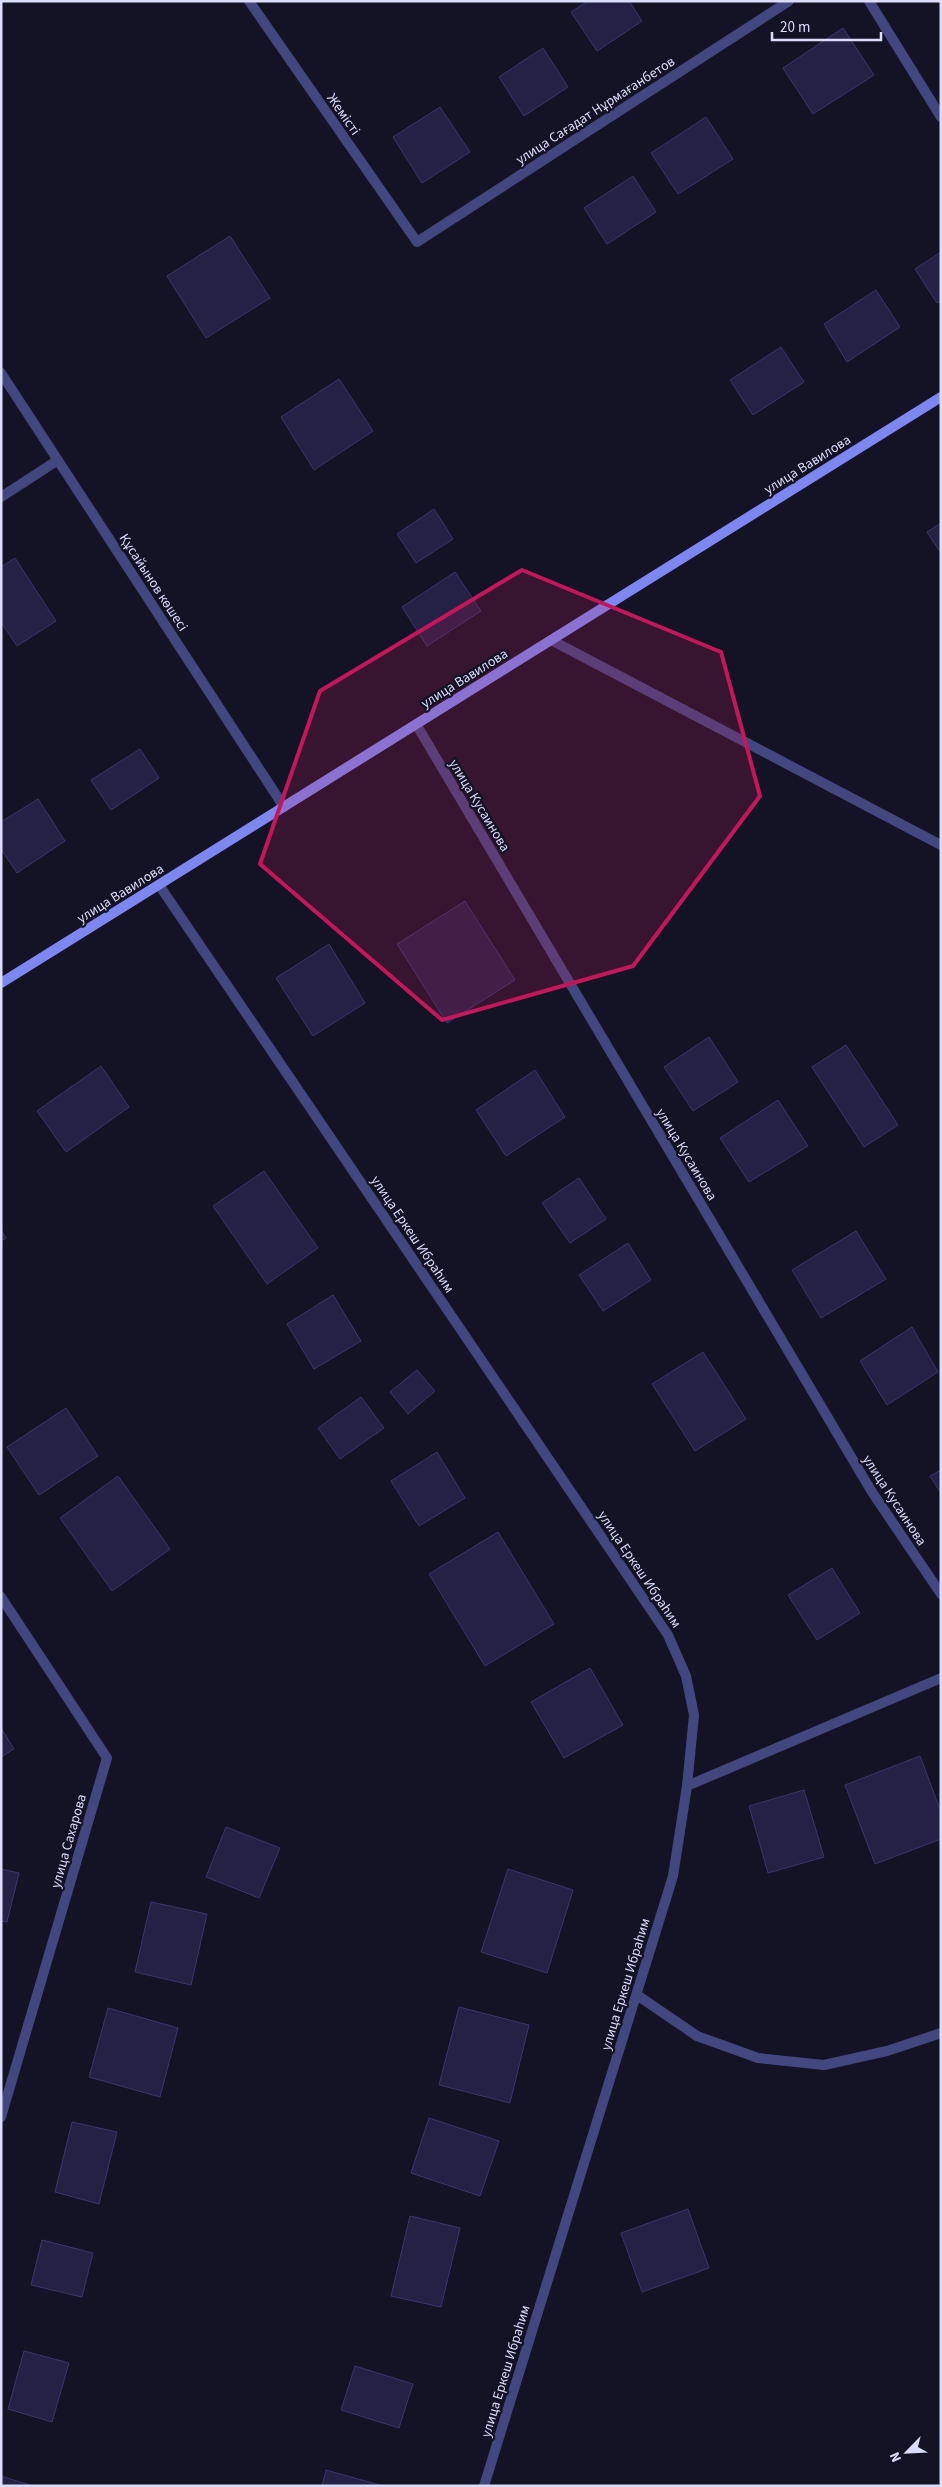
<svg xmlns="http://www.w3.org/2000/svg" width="942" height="2487" font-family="'Source Sans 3',sans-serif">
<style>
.building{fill:#242144;stroke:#3b366d}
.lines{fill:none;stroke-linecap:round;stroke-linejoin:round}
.lane{stroke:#43477f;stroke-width:10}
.street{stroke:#43477f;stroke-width:10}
.secondary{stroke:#7e87ef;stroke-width:10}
.marked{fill:#c2185b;fill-opacity:0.2;stroke:#c2185b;stroke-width:4;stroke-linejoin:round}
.labels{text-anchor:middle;stroke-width:4.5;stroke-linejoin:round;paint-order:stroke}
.street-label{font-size:14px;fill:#dcdcfb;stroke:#141326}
</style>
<rect width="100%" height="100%" fill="#141326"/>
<path class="building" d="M588,1H629L642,21L597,51L571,12Z
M843,28L874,75L813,114L783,68Z
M543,48L568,87L524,116L499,77Z
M440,107L470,152L422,183L393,137Z
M706,117L733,159L678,194L651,153Z
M633,176L656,212L607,244L584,208Z
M230,236L270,298L206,338L167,276Z
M941,252V301L937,303L915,269Z
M876,290L900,327L847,362L824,324Z
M781,347L804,382L753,415L730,380Z
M339,379L373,431L314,470L281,417Z
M434,509L453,539L416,563L397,534Z
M941,523V553L927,532Z
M15,558L56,621L17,646L1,622V567Z
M455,572L481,611L427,646L402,607Z
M140,749L159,778L111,810L91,780Z
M38,799L65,841L17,873L1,849V822Z
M465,901L515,980L447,1023L397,944Z
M329,944L365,1003L313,1036L276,978Z
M709,1037L738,1082L693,1111L664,1067Z
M846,1045L898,1125L864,1147L812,1067Z
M101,1066L129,1107L66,1152L37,1111Z
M535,1070L565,1117L506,1156L476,1110Z
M778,1100L808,1146L749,1182L720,1138Z
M264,1171L318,1248L267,1284L213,1206Z
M579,1178L606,1219L570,1243L542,1203Z
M1,1230L6,1238L1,1241Z
M856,1231L886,1279L821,1318L792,1270Z
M628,1243L651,1280L603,1311L579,1275Z
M333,1295L361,1341L314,1369L287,1324Z
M912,1327L938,1372L887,1405L860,1361Z
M703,1352L746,1419L695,1451L652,1384Z
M417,1370L435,1391L408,1414L390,1392Z
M361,1397L384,1428L340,1459L318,1428Z
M66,1408L98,1456L39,1495L7,1447Z
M437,1452L465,1498L419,1526L391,1481Z
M941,1470V1493L930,1476Z
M118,1476L170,1549L112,1591L60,1518Z
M498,1532L554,1624L485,1666L429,1574Z
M832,1568L860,1613L817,1640L788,1595Z
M590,1668L623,1725L564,1758L531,1702Z
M1,1728L14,1749L1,1757Z
M920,1756L941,1812V1839L875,1864L845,1785Z
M804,1790L824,1857L768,1873L749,1806Z
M226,1827L280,1848L259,1898L206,1877Z
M1,1869L19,1873L7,1922L1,1921Z
M508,1869L573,1890L547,1973L481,1952Z
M151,1902L207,1914L191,1985L135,1972Z
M459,2007L529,2025L510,2103L439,2085Z
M108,2008L178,2028L160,2097L89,2077Z
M429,2118L499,2141L480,2196L411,2173Z
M72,2122L117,2132L99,2204L55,2192Z
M688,2209L709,2268L642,2292L621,2233Z
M410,2216L460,2228L441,2307L391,2296Z
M42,2240L93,2253L82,2297L31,2285Z
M24,2351L69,2363L52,2422L8,2409Z
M355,2366L413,2384L399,2428L341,2410Z
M326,2470L383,2486H322Z
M1,2476L33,2486H1Z"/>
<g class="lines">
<path class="lane" d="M869,1L941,117
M687,1786L941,1678"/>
<path class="street" d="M249,1L417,242L789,1
M1,373L284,807
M1,497L58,460
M551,640L941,845
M416,724L872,1492L941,1594
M159,885L668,1635L686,1676L694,1715L687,1786L673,1876L484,2486
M1,1597L107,1758L1,2117
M637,1995L697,2036L758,2058L824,2065L887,2051L941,2033"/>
<path class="secondary" d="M1,983L941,397"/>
</g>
<path class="marked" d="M522,570L721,652L760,796L633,966L442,1020L260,864L320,691Z"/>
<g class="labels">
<g class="street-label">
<text transform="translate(595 110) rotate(-33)" y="5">улица Сағадат Нұрмағанбетов</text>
<text transform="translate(344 114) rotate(55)" y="5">Жемісті</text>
<text transform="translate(807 464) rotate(-32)" y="5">улица Вавилова</text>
<text transform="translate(154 582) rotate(57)" y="5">Құсайынов көшесі</text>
<text transform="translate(464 678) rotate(-32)" y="5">улица Вавилова</text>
<text transform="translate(480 805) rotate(59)" y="5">улица Кусаинова</text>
<text transform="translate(120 893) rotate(-32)" y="5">улица Вавилова</text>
<text transform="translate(687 1154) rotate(59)" y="5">улица Кусаинова</text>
<text transform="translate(413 1234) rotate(56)" y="5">улица Еркеш Ибраһим</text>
<text transform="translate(895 1500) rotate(57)" y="5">улица Кусаинова</text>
<text transform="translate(640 1569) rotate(56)" y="5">улица Еркеш Ибраһим</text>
<text transform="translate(68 1841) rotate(-74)" y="5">улица Сахарова</text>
<text transform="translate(625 1984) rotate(-73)" y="5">улица Еркеш Ибраһим</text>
<text transform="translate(505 2371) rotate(-73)" y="5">улица Еркеш Ибраһим</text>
</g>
</g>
<rect width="942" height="2487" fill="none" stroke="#dcdcfb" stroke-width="5"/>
<g transform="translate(907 2452) rotate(246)" stroke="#141326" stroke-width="4" paint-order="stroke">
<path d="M0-4L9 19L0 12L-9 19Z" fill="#dcdcfb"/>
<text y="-8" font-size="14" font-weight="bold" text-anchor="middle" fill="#dcdcfb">N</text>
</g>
<path d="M772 32v8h109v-8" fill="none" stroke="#dcdcfb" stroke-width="2.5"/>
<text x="780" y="32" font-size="15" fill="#dcdcfb" stroke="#141326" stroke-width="4" paint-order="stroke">20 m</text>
</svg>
